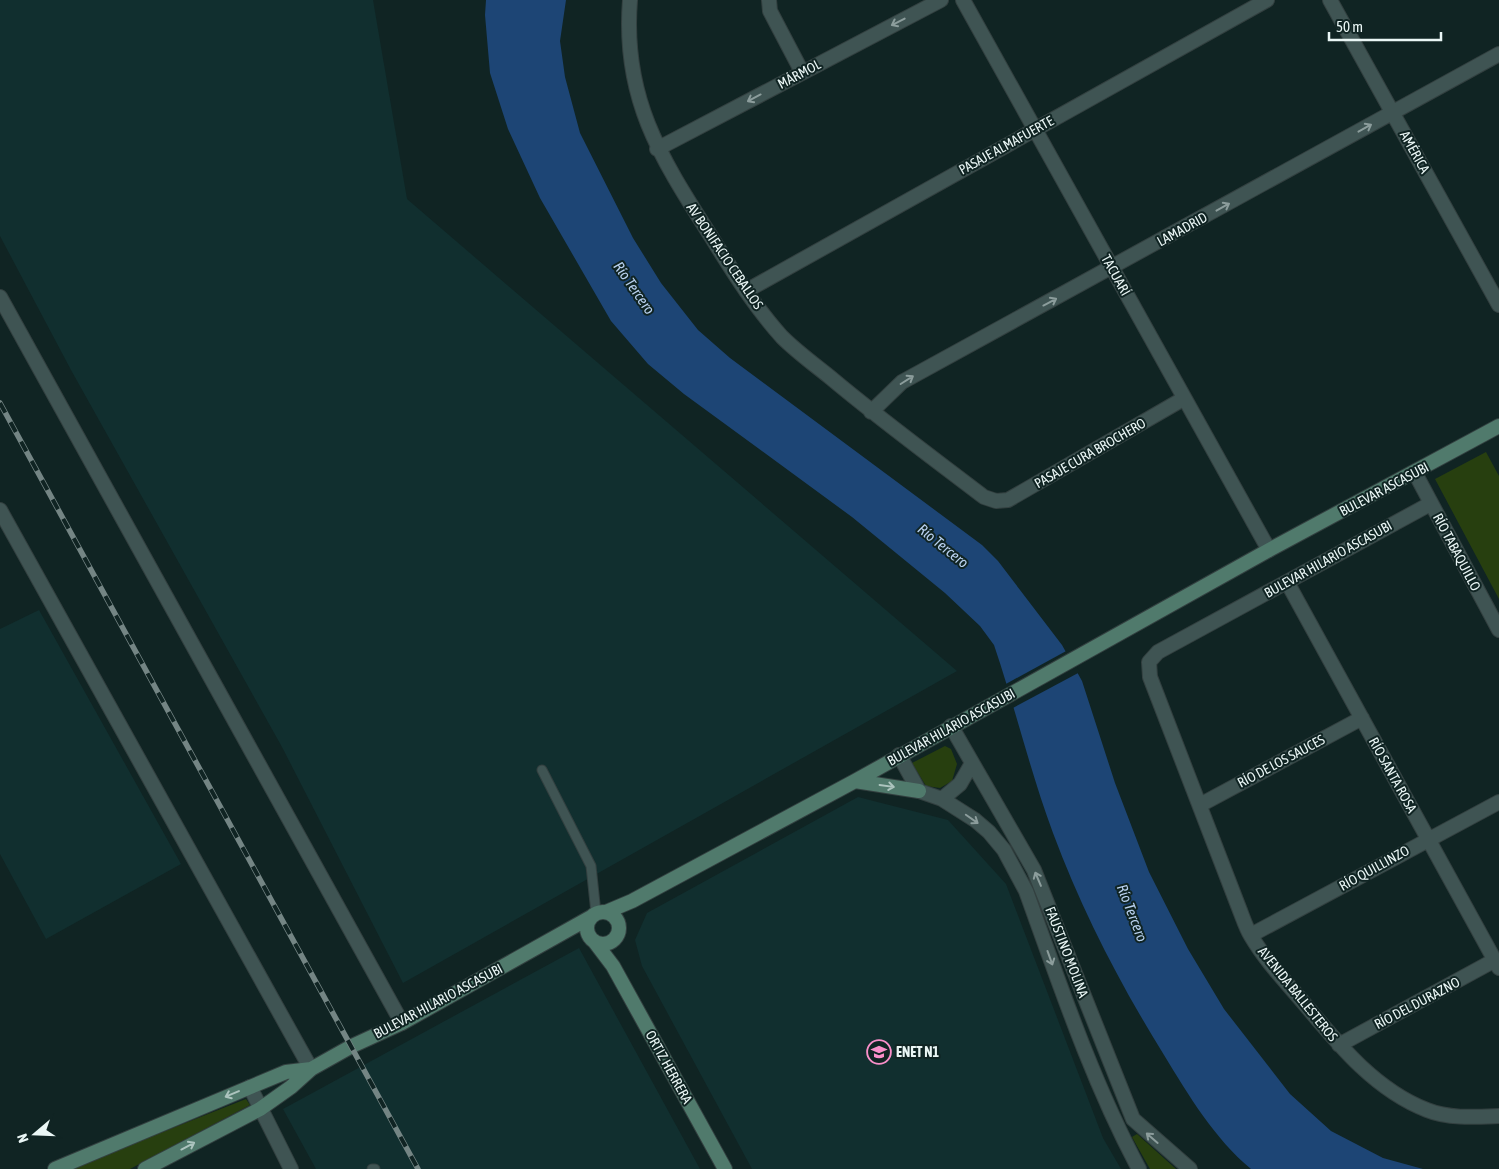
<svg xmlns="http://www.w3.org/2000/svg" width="1499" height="1169" font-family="'Asap Condensed',sans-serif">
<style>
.built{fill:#112f2f}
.green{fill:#273f0f}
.water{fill:#1d4575}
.pier{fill:#102423}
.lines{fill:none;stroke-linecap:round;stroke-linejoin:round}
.service-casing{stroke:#334040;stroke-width:11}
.minor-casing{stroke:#334040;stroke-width:16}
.tertiary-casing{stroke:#334040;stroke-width:16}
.secondary-casing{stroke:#334040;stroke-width:16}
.service{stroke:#3f5453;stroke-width:9}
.minor{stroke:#3f5453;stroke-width:14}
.tertiary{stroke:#3f5453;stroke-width:14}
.secondary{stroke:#507a6c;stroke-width:14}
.rail-casing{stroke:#748584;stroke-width:5.5}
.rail{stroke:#102423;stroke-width:4;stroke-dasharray:11;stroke-linecap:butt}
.oneway{stroke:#8c9d9c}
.oneway2{stroke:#acc4be}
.labels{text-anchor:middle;stroke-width:4;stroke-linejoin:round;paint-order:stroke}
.street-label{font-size:14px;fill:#eaf6f5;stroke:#102423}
.poi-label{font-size:14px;font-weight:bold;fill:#eaf6f5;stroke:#102423;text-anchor:start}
.water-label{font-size:15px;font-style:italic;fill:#b9d1ef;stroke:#102423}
</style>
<rect width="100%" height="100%" fill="#102423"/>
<path class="built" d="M0,0H373L407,199L957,671L403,983L282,747L71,370L0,236Z
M39,610L181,864L46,939L0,854V629Z
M858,797L948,820L1006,884L1103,1138L1121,1169H752L642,966L635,940L647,913Z
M579,948L700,1169H316L283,1109Z"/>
<path class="green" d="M1486,452L1499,476V599L1435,479Z
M945,746L951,749L957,764L952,781L940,788L926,786L912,763Z
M246,1099L250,1105L130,1169H69Z
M1137,1134L1176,1169H1150L1132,1137Z"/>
<path class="water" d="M486,0H566L560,41L565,77L580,133L633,238L661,283L698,330L730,358L982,545L998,561L1062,645L1082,681L1115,783L1149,872L1188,949L1224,1009L1290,1094L1331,1131L1383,1158L1423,1169H1251C1214,1138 1189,1096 1164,1055C1120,984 1082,911 1053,833C1030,771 1015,707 994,645L980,626L945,593L852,517L684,394L648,364L611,321L540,198L508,129L490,73L485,15Z"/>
<path class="pier" d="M1068,650L1080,672L1011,709L1004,685Z"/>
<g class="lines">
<g class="service-casing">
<path id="service" d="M542,770L591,866L596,913
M372,1169H375"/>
</g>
<g class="minor-casing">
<path id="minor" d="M630,0C622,99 661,158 712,238C733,272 755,307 782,337C797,352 815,365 831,378C881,420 933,458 984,497L996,501L1008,500L1183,399
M769,0L770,11L802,72
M963,0L1269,550
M1330,0L1499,305
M657,149L941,0
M746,291L1267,0
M0,297L402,1023
M871,412L902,382L1499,54
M1415,473L1499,630
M1430,504L1158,652L1149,662L1150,677L1239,908C1243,918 1246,928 1251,936C1265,960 1285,981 1303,1002C1338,1044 1375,1090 1427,1110C1449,1119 1476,1117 1499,1116
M0,510L311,1069
M1287,582L1499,968
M1200,805L1362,718
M1251,935L1499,802
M1339,1045L1495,960
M250,1087L291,1169"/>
</g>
<g class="tertiary-casing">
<path id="tertiary" d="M951,726L1034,870L1133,1119L1190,1169
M899,755L919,791L942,799L975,820L989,832L1004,850L1026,891C1060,985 1092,1081 1139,1169
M942,799L960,784L971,765"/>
</g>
<g class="secondary-casing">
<path id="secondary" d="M855,781L919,791
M587 928a16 16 0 1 1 32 0a16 16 0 1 1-32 0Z
M606,912L632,901L855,781L1269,550L1499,426
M594,941L613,966L725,1169
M55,1169L286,1072L311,1069
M145,1169L260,1109L291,1087L311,1069L352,1046L402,1023L591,917"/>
</g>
<use href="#service" class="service"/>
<use href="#minor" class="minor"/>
<use href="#tertiary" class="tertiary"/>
<use href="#secondary" class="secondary"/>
<g class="rail-casing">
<path id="rail" d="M0,403L418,1169"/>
</g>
<use href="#rail" class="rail"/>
</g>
<defs><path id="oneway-shaft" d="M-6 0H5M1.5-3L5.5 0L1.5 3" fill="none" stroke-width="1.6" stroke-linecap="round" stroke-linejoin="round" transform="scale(1.25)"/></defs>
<g class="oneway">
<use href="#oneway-shaft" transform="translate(898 22) rotate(153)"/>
<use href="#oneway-shaft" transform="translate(754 98) rotate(152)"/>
<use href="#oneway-shaft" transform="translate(1365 128) rotate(-29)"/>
<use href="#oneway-shaft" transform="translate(1223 207) rotate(-29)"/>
<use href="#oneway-shaft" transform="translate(1050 302) rotate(-28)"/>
<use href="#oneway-shaft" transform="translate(907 380) rotate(-32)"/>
<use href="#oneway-shaft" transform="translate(972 819) rotate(35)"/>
<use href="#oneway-shaft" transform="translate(1038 879) rotate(-113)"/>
<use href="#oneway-shaft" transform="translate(1050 958) rotate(70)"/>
<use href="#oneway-shaft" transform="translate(1152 1138) rotate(-139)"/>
</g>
<g class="oneway2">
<use href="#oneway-shaft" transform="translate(887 786) rotate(8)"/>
<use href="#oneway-shaft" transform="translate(232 1094) rotate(157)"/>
<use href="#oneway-shaft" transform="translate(188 1146) rotate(-28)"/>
</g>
<defs>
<g id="school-ring" transform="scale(1.25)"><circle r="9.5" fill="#102423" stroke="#f98fc9" stroke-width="1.5"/><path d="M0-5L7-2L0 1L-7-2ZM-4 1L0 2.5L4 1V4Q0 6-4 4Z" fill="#f98fc9"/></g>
</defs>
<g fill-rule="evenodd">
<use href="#school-ring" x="879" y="1052"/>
</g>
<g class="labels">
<g class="street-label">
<text transform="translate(799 74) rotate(-28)" y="5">MÁRMOL</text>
<text transform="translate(1006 145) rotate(-29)" y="5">PASAJE ALMAFUERTE</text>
<text transform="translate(1415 152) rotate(61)" y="5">AMÉRICA</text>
<text transform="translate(1182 229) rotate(-29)" y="5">LAMADRID</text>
<text transform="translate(725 256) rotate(56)" y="5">AV BONIFACIO CEBALLOS</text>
<text transform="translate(1116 275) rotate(61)" y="5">TACUARÍ</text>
<text transform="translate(1090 453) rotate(-30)" y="5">PASAJE CURA BROCHERO</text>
<text transform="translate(1384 489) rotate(-28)" y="5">BULEVAR ASCASUBI</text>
<text transform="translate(1457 552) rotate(62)" y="5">RÍO TABAQUILLO</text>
<text transform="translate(1328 559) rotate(-29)" y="5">BULEVAR HILARIO ASCASUBI</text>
<text transform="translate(951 727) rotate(-29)" y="5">BULEVAR HILARIO ASCASUBI</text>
<text transform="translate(1281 761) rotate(-28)" y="5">RÍO DE LOS SAUCES</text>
<text transform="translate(1393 775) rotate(61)" y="5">RÍO SANTA ROSA</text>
<text transform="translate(1374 868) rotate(-29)" y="5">RÍO QUILLINZO</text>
<text transform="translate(1067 952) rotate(69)" y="5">FAUSTINO MOLINA</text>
<text transform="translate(1298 994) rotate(51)" y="5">AVENIDA BALLESTEROS</text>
<text transform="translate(438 1001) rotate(-28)" y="5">BULEVAR HILARIO ASCASUBI</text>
<text transform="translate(1417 1003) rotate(-28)" y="5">RÍO DEL DURAZNO</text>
<text transform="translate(669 1067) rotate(61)" y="5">ORTIZ HERRERA</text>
</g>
<g class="poi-label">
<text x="896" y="1057">ENET N1</text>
</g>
<g class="water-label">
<text transform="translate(634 288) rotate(55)" y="5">Río Tercero</text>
<text transform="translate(943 546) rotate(39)" y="5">Río Tercero</text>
<text transform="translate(1132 913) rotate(69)" y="5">Río Tercero</text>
</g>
</g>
<g transform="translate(35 1134) rotate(251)" stroke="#102423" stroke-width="4" paint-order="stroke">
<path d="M0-4L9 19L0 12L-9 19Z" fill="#eaf6f5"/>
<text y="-8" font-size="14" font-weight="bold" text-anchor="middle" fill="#eaf6f5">N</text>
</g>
<path d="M1329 32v8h112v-8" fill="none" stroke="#eaf6f5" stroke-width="2.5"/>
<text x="1336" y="32" font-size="15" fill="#eaf6f5" stroke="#102423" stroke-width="4" paint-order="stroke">50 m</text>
</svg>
